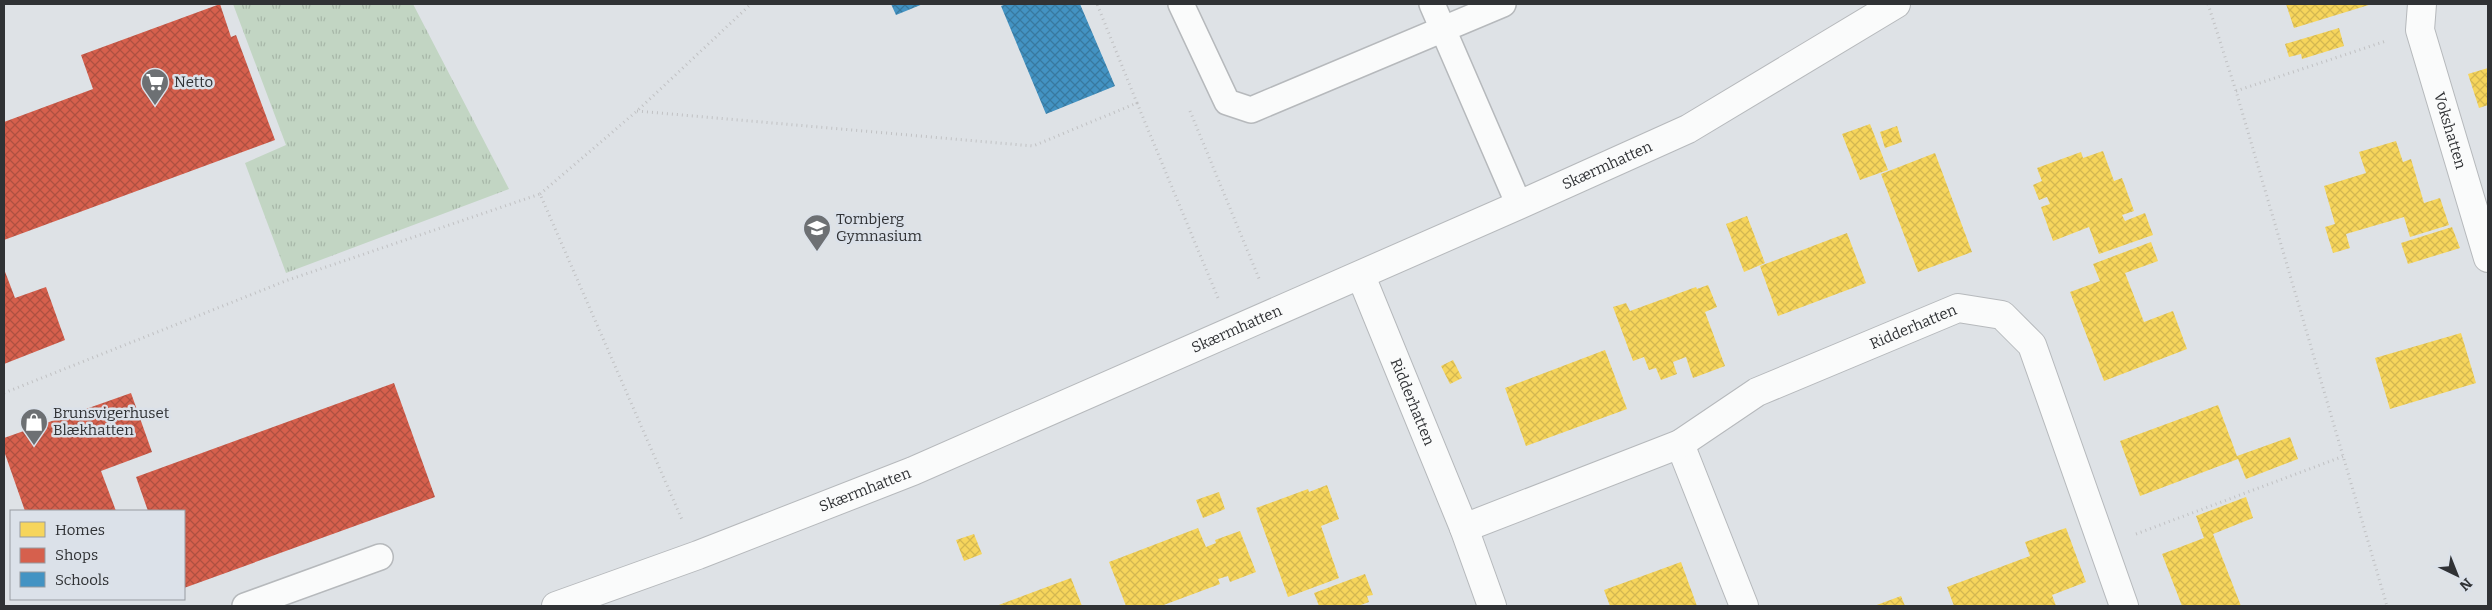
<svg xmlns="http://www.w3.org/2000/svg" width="2492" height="610" font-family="Bitter,serif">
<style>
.grass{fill:url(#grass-tufts)}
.homes{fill:url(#homes-cross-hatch)}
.shops{fill:url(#shops-cross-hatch)}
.schools{fill:url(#schools-cross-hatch)}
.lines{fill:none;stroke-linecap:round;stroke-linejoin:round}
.service-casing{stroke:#b6b9bc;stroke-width:28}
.minor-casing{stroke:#b6b9bc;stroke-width:30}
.tertiary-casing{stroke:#b6b9bc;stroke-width:30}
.path{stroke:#c0c1c3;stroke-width:3;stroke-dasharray:1 4;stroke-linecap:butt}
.service{stroke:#fafbfb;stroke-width:25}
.minor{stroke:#fafbfb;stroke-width:28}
.tertiary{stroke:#fafbfb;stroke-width:28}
.labels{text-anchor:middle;stroke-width:5;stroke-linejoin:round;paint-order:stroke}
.poi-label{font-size:15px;fill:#303235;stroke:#dbe1e9;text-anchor:start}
.street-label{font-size:15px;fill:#303235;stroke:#dbe1e9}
</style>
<defs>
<pattern id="grass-tufts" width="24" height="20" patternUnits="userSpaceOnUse" patternTransform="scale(1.25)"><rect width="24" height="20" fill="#c2d5c3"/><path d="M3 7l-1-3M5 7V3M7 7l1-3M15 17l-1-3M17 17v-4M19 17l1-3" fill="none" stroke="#a7b7a8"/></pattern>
<pattern id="homes-cross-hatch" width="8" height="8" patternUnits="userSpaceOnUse" patternTransform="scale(1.25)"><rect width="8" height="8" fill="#f6d55c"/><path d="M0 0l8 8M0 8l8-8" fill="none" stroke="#d3b751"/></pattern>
<pattern id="shops-cross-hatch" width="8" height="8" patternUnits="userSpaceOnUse" patternTransform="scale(1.25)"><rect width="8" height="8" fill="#d6604d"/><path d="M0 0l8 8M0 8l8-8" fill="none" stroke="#ae5041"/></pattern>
<pattern id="schools-cross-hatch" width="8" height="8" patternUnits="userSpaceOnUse" patternTransform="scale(1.25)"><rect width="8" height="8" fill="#4393c3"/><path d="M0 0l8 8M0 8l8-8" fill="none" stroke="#38799f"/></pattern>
</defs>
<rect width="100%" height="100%" fill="#dee2e6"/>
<path class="grass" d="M233,4H413L509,189L286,273L245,163L286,145Z"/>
<path class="homes" d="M2286,4H2372L2294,28Z
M2339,28L2344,46L2302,59L2301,54L2289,57L2285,44Z
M2488,68V105L2479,108L2468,74Z
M1870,124L1888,170L1860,180L1842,134Z
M1897,126L1902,142L1885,148L1880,132Z
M2396,141L2403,162L2411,159L2424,203L2440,198L2449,225L2410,237L2404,217L2346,234L2350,248L2333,253L2325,227L2335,224L2324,186L2366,173L2359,152Z
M2103,151L2114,181L2122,178L2134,211L2122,215L2125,221L2145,213L2153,235L2099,254L2089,227L2053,241L2041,207L2050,204L2047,197L2039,200L2033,185L2042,181L2037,168L2081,152L2083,158Z
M1935,153L1972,252L1918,272L1881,174Z
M1747,216L1765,263L1744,272L1726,224Z
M2452,227L2460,248L2408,264L2401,243Z
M1847,233L1866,283L1778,316L1760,266Z
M2151,242L2158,261L2125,273L2144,322L2173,311L2187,349L2104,381L2070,292L2100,281L2093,264Z
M1708,285L1717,307L1705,312L1725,366L1693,378L1686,357L1673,362L1677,374L1661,380L1656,368L1649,370L1644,357L1633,361L1613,307L1626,303L1630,311L1696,287L1697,289Z
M2461,333L2476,383L2390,409L2375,358Z
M1605,350L1627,409L1526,446L1505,388Z
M1453,360L1462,378L1450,384L1441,366Z
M2218,405L2237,456L2290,437L2298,459L2246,479L2238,459L2140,496L2120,441Z
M1327,485L1339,519L1321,526L1339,578L1288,597L1256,508L1308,489L1309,492Z
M1219,492L1225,509L1203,518L1196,500Z
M2246,497L2253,518L2213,534L2241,606H2182L2162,554L2204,538L2196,516Z
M1198,528L1206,547L1216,543L1215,540L1240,531L1256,572L1230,582L1228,576L1218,579L1220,584L1161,606H1126L1109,562Z
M2066,528L2086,582L2052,595L2056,606H1954L1947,587L2030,556L2025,542Z
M974,534L982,554L964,561L956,540Z
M1681,562L1697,606H1610L1604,590Z
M1365,574L1373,595L1367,596L1369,602L1358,606H1319L1314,593Z
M1071,578L1082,606H996Z
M1901,596L1905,606H1874Z"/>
<path class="shops" d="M220,4L231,37L236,35L275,140L4,240V122L93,89L81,55Z
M4,269L15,298L46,287L65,340L4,364Z
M394,383L435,497L184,588V511H148L136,477Z
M131,393L152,452L101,471L116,511H25L4,451V438Z"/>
<path class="schools" d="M891,4H923L896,15Z
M1006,4H1080L1115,86L1046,114L1001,6Z"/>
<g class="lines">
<g class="service-casing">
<path id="service" d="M1181,4L1227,102L1251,110L1503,4
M1432,4L1519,205
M245,606L380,557"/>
</g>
<g class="minor-casing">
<g id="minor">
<path id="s1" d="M2422,4L2420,30L2488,258"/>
<path id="s2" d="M1361,276L1464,528L1492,606"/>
<path d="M1680,444L1744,606"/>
<path id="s3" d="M1464,528L1680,444L1757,392L1958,308L2002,315L2032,345L2124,606"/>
</g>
</g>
<g class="tertiary-casing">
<g id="tertiary">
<path id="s4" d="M556,606L698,555L913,471L1519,205L1688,129L1896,4"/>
</g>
</g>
<path class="path" d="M2208,4L2236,91L2387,606
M2236,91L2386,41
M1137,103L1218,298
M637,111L1033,146L1137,103L1097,4
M1190,111L1260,281
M540,194L637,111L751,4
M4,393L288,280L540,194L683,522
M2136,534L2344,456"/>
<use href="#service" class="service"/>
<use href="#minor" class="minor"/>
<use href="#tertiary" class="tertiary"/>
</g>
<defs>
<g id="supermarket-pin" transform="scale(1.4375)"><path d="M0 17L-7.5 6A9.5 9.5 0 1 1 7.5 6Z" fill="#6d7073" stroke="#dbe1e9"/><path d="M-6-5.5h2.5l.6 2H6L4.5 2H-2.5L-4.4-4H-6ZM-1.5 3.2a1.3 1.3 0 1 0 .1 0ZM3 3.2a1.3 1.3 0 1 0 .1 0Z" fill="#fff"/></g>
<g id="school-pin" transform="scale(1.4375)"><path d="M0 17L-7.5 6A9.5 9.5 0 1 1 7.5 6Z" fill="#6d7073" stroke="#dbe1e9"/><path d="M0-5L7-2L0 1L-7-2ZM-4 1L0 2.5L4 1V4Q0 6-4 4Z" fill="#fff"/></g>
<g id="shop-pin" transform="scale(1.4375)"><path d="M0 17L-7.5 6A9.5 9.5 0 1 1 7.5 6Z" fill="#6d7073" stroke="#dbe1e9"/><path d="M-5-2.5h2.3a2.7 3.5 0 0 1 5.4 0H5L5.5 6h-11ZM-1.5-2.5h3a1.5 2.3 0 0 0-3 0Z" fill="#fff"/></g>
</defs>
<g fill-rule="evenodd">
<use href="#supermarket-pin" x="155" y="82"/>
<use href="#school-pin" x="817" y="228"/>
<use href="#shop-pin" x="34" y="422"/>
</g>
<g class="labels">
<g class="poi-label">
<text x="174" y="87">Netto</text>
<text x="836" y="224">Tornbjerg<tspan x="836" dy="17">Gymnasium</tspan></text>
<text x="53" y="418">Brunsvigerhuset<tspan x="53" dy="17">Blækhatten</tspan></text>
</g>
<g class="street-label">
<text dy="5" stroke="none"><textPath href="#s1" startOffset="131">Vokshatten</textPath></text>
<text dy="5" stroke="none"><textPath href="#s4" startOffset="1140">Skærmhatten</textPath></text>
<text dy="5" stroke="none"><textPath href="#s3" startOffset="494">Ridderhatten</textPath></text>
<text dy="5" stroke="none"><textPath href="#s4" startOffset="735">Skærmhatten</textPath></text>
<text dy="5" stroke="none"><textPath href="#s2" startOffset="136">Ridderhatten</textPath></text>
<text dy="5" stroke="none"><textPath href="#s4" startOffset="330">Skærmhatten</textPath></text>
</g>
</g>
<rect width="2492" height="610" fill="none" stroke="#303235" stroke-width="10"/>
<rect x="10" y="510" width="175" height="90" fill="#dbe1e9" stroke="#979ba1"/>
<rect x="20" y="522" width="25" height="15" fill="#f6d55c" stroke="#979ba1"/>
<text x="55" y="535" font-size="15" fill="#303235">Homes</text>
<rect x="20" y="548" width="25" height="15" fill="#d6604d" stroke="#979ba1"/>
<text x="55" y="560" font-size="15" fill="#303235">Shops</text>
<rect x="20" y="572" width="25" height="15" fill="#4393c3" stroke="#979ba1"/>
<text x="55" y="585" font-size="15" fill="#303235">Schools</text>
<g transform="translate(2457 575) rotate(137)" stroke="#dbe1e9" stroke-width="4" paint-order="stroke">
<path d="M0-4L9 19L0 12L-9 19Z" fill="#303235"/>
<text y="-8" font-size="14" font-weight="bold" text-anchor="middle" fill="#303235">N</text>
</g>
</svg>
